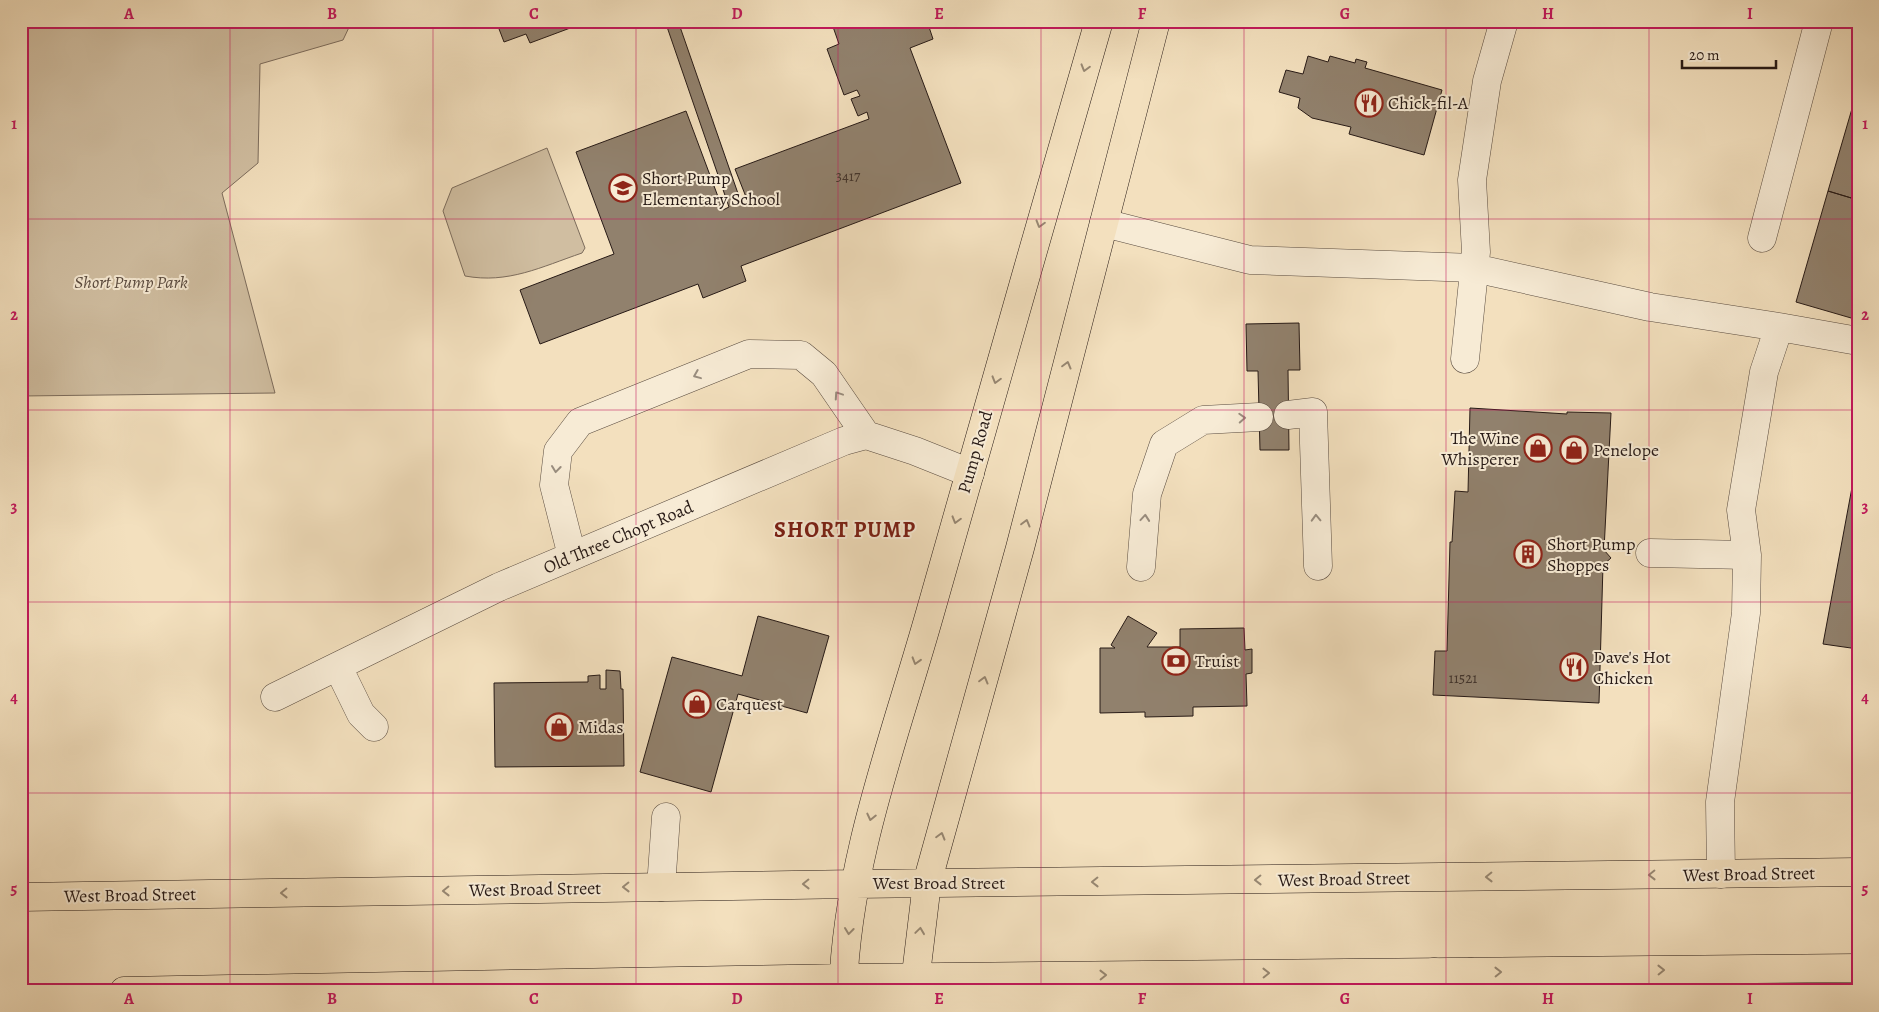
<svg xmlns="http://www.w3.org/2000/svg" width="1879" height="1012" font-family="Alegreya,serif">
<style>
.green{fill:#d0bea1;stroke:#7c6c5c}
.building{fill:#91816d;stroke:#271a16}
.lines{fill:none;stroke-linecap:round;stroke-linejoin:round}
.minor-casing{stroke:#5a4c40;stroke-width:29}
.major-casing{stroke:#271a16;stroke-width:29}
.minor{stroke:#f7ebd5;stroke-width:28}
.major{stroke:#f3e0be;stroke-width:28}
.oneway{stroke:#978772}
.oneway2{stroke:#998d7f}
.grid{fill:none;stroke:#c2185b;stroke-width:1;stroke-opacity:0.55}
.labels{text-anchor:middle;stroke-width:4;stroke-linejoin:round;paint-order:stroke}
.number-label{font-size:15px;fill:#42342c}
.poi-label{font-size:18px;fill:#271a16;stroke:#f7ebd5;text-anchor:start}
.park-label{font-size:18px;font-style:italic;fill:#5a4b40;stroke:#f7ebd5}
.street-label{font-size:18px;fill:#271a16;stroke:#f7ebd5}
.district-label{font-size:22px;font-weight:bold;letter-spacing:1px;fill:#7a1f14;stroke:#f7ebd5}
.neatline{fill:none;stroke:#c2185b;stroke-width:2}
.grid-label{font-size:16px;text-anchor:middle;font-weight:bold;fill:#c2185b}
</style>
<rect width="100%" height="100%" fill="#f3e0be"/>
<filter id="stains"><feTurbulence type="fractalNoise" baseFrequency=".004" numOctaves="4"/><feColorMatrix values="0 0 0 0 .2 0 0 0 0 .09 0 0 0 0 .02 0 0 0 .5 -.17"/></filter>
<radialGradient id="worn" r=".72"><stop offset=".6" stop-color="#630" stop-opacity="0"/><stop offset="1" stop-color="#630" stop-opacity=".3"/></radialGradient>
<path class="green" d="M21,21H352L343,40L260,64L258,163L222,193L275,393L21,396Z
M547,148L585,248L582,253C541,267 508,284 465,276L443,211L452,188Z"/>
<path class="building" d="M496,21H589L530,43L526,34L504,42Z
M665,21H678L742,205L748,202L735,169L869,119L867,112L858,116L851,99L860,96L857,90L844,95L827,49L839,44L831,21H927L933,39L910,48L961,183L741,266L746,281L703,298L698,284L540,344L520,290L614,254L576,152L686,111L723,210L729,207Z
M1308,56L1328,62L1330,56L1355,63L1356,59L1367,62L1365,68L1442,90L1424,155L1349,134L1351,127L1312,118L1298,108L1300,98L1279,92L1286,70L1303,74Z
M1858,88V200L1828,191Z
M1828,191L1858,200V320L1796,302Z
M1299,323L1300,370H1288L1289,450H1260L1258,371H1247L1246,324Z
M1470,408L1567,414V412L1611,413L1604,550L1611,558L1603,565L1599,703L1433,695L1435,651H1447L1450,542H1452L1455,491L1468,492Z
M1858,455V649L1823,644Z
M758,616L829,636L807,713L738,694L711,792L640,772L672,657L742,676Z
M1128,616L1157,633L1147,647H1180V629L1244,628L1245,650L1252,649V673L1246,674L1247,706L1193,707V716L1145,717V712L1100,713V648H1115L1111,645Z
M606,670L620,671L621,689H623L624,766L495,767L494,683L588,682V676L600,675V689H606Z"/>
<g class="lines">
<g class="minor-casing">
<path id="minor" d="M1104,223L1250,260L1474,268L1650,307L1779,327L1764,372L1741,510L1747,555L1746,613L1720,802L1721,874
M1762,238L1819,21
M1779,327L1858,341
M1465,359L1476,252L1472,180L1487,81L1504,21
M1288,415L1313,412L1318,566
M1650,553L1747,555
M572,556L554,485L558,451L580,422L749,354L801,355L824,374L866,435
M1141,567L1147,494L1164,444L1203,420L1259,417
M338,667L361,714L374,727
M275,697L499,587L844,441L866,435L915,451L970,473
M661,887L666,817
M1434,991V972
M1470,991L1471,972"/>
</g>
<g class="major-casing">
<path id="major" d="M21,897L855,884L1858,872
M124,991L844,978L1858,968
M843,991C847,861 895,737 930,613C986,416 1042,218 1099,21
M914,991L927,883L1020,548L1156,21"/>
</g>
<use href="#minor" class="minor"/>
<use href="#major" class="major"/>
</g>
<defs><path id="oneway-chevron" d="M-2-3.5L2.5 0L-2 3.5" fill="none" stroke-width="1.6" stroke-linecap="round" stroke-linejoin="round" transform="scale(1.25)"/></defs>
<g class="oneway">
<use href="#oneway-chevron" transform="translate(1085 68) rotate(106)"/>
<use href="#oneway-chevron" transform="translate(1040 224) rotate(106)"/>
<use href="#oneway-chevron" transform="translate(1067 365) rotate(-75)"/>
<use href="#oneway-chevron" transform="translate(996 380) rotate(106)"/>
<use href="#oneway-chevron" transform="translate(956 520) rotate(106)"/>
<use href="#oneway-chevron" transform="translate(1026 523) rotate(-75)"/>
<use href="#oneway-chevron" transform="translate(916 661) rotate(107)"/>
<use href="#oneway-chevron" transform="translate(984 680) rotate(-75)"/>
<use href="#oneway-chevron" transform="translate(871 817) rotate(103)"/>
<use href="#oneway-chevron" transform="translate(941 836) rotate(-74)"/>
<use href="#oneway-chevron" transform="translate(1652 875) rotate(179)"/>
<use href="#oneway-chevron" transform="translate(1489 877) rotate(179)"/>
<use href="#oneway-chevron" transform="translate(1258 880) rotate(179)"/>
<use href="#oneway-chevron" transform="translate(1095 882) rotate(179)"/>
<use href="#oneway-chevron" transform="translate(806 884) rotate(179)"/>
<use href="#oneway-chevron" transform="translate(626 887) rotate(179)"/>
<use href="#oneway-chevron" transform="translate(446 891) rotate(179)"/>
<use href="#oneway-chevron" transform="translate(284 893) rotate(179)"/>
<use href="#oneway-chevron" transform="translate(849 931) rotate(97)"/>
<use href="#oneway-chevron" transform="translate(920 931) rotate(-82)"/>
<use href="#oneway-chevron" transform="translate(1661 970) rotate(-1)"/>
<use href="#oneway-chevron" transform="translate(1498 972) rotate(-1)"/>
<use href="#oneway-chevron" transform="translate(1266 973) rotate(-1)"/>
<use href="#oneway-chevron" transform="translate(1103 975) rotate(-1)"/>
</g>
<g class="oneway2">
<use href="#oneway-chevron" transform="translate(697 375) rotate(158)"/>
<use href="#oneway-chevron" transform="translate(838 395) rotate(-124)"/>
<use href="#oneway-chevron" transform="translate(1242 418) rotate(-3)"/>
<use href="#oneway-chevron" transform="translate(556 469) rotate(97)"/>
<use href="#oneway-chevron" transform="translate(1145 518) rotate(-85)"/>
<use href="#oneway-chevron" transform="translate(1316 518) rotate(-92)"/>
</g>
<path class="grid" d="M230,21V991M433,21V991M636,21V991M838,21V991M1041,21V991M1244,21V991M1446,21V991M1649,21V991M21,219H1858M21,410H1858M21,602H1858M21,793H1858"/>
<defs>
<g id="restaurant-ring" transform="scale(1.4375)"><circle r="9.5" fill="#f7ebd5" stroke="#8f2418" stroke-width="1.5"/><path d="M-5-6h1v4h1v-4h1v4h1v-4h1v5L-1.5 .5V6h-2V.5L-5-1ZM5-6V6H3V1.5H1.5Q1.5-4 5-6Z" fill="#8f2418"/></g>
<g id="school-ring" transform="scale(1.4375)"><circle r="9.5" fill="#f7ebd5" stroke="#8f2418" stroke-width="1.5"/><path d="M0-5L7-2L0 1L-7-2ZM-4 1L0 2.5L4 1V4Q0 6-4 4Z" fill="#8f2418"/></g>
<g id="shop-ring" transform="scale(1.4375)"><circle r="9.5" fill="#f7ebd5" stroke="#8f2418" stroke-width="1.5"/><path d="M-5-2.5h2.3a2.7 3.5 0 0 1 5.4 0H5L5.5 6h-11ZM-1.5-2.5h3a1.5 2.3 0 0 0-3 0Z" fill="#8f2418"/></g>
<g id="building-ring" transform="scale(1.4375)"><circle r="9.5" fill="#f7ebd5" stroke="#8f2418" stroke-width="1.5"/><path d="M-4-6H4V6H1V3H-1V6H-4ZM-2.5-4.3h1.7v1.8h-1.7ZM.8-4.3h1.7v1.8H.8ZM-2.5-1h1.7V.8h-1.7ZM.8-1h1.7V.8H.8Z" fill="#8f2418"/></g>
<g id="bank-ring" transform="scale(1.4375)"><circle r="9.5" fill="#f7ebd5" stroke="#8f2418" stroke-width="1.5"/><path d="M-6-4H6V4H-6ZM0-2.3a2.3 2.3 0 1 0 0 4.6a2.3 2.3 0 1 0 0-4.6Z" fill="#8f2418"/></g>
</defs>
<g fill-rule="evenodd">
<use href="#restaurant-ring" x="1369" y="103"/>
<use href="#school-ring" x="623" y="188"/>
<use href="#shop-ring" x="1538" y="448"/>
<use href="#shop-ring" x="1574" y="450"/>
<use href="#building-ring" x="1528" y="554"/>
<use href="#bank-ring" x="1176" y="661"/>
<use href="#restaurant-ring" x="1574" y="667"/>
<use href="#shop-ring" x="697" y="704"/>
<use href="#shop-ring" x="559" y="727"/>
</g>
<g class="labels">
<g class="number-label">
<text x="848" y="181">3417</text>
<text x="1463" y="683">11521</text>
</g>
<g class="poi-label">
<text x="1388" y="109">Chick-fil-A</text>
<text x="642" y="184">Short Pump<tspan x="642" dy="21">Elementary School</tspan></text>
<text x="1519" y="444" text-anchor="end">The Wine<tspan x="1519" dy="21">Whisperer</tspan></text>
<text x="1593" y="456">Penelope</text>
<text x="1547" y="550">Short Pump<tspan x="1547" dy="21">Shoppes</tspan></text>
<text x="1593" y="663">Dave's Hot<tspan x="1593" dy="21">Chicken</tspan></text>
<text x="1195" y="667">Truist</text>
<text x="716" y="710">Carquest</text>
<text x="578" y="733">Midas</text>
</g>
<g class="park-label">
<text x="131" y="288">Short Pump Park</text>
</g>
<g class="street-label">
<text transform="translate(975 452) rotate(-74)" y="6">Pump Road</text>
<text transform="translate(618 537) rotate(-23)" y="6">Old Three Chopt Road</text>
<text transform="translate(1749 874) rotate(-1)" y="6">West Broad Street</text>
<text transform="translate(1344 879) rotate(-1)" y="6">West Broad Street</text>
<text x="939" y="889">West Broad Street</text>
<text transform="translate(535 889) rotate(-1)" y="6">West Broad Street</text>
<text transform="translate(130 895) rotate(-1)" y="6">West Broad Street</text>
</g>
<g class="district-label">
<text x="845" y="537">SHORT PUMP</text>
</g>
</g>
<rect width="1879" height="1012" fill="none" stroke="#f3e0be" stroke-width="55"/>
<path d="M1682 60v8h94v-8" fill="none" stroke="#271a16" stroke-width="2.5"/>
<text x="1689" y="60" font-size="15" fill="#271a16" stroke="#f7ebd5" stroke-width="4" paint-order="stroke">20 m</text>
<rect x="28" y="28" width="1824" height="956" class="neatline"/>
<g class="grid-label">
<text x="129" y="19">A</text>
<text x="332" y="19">B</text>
<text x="534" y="19">C</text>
<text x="737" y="19">D</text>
<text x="939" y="19">E</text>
<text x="1142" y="19">F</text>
<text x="1345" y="19">G</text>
<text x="1548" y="19">H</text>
<text x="1750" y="19">I</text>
<text x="14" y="129">1</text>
<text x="1865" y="129">1</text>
<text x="14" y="320">2</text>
<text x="1865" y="320">2</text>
<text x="14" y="512">3</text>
<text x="1865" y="512">3</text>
<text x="14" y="703">4</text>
<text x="1865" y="703">4</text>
<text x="14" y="894">5</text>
<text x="1865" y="894">5</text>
<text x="129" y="1004">A</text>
<text x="332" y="1004">B</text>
<text x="534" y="1004">C</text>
<text x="737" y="1004">D</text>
<text x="939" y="1004">E</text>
<text x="1142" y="1004">F</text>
<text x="1345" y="1004">G</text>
<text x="1548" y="1004">H</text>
<text x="1750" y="1004">I</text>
</g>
<rect width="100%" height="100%" filter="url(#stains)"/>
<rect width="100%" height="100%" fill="url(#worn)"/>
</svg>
